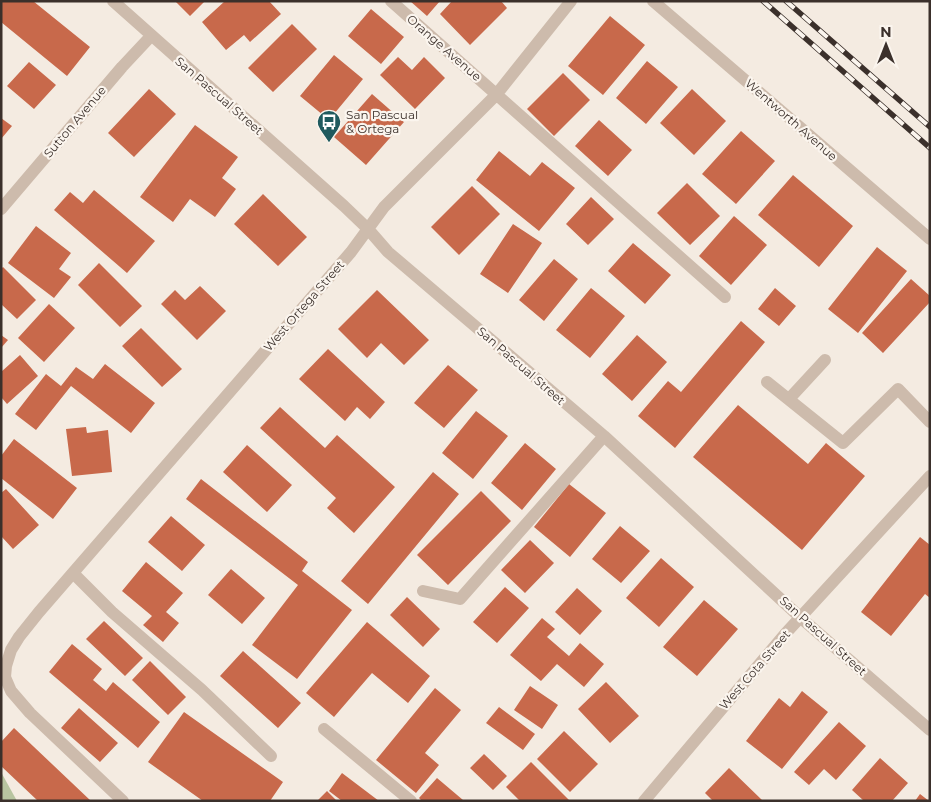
<svg xmlns="http://www.w3.org/2000/svg" width="931" height="802" font-family="Montserrat,sans-serif">
<style>
.green{fill:#b8c4a0}
.building{fill:#c8694b}
.lines{fill:none;stroke-linecap:round;stroke-linejoin:round}
.minor{stroke:#cdbbac;stroke-width:12}
.rail-casing{stroke:#3b302b;stroke-width:5.5}
.rail{stroke:#fbf5ee;stroke-width:4;stroke-dasharray:11;stroke-linecap:butt}
.labels{text-anchor:middle;stroke-width:4.5;stroke-linejoin:round;paint-order:stroke}
.street-label{font-size:12px;fill:#3b302b;stroke:#fbf5ee}
.poi-label{font-size:12px;fill:#3b302b;stroke:#fbf5ee;text-anchor:start}
</style>
<rect width="100%" height="100%" fill="#f4ebe1"/>
<path class="green" d="M1,772L17,801H1Z"/>
<path class="building" d="M1,1H33L90,47L67,76L1,22Z
M175,1H205L190,16Z
M225,1H269L281,14L250,42L244,35L226,50L202,22Z
M410,1H440L427,16Z
M452,1H501L507,8L470,45L440,14Z
M371,9L404,37L381,64L348,36Z
M610,16L645,45L603,95L568,66Z
M292,24L317,49L273,92L248,68Z
M334,55L363,79L329,120L300,96Z
M398,57L412,70L424,57L445,78L415,109L380,75Z
M647,61L678,87L646,124L616,98Z
M29,62L56,85L34,109L7,86Z
M563,73L590,100L554,136L527,109Z
M149,89L176,114L134,157L108,133Z
M692,89L726,121L694,155L660,123Z
M372,94L404,122L366,165L334,137Z
M1,118L12,126L1,139Z
M599,120L632,150L608,176L575,146Z
M195,125L238,157L222,178L236,189L215,217L190,199L173,222L140,197Z
M741,131L775,161L736,204L702,174Z
M499,151L530,176L542,162L575,188L539,231L476,180Z
M793,175L853,226L819,267L758,215Z
M687,183L720,216L690,245L657,213Z
M472,186L500,214L459,255L431,227Z
M94,190L155,241L127,273L54,210L70,192L83,203Z
M263,194L307,237L278,266L234,224Z
M591,197L614,219L588,245L566,224Z
M734,216L767,245L731,285L699,256Z
M513,224L542,243L508,293L480,274Z
M36,226L71,253L59,269L71,277L54,298L8,263Z
M633,243L671,275L645,304L608,271Z
M877,247L907,271L858,333L828,309Z
M554,259L578,279L544,321L519,300Z
M99,263L142,306L120,327L78,285Z
M3,267L36,300L17,319L1,304V269Z
M911,279L930,296V302L883,353L862,333Z
M200,286L226,311L197,340L161,304L175,290L185,300Z
M591,288L625,316L590,358L556,330Z
M775,288L796,306L779,326L758,309Z
M377,290L429,340L404,365L381,343L367,358L338,329Z
M49,304L75,328L44,362L18,338Z
M741,321L765,342L675,448L638,416L668,381L681,392Z
M141,328L182,369L162,387L122,346Z
M1,335L8,340L1,348Z
M637,335L667,362L632,401L602,374Z
M328,349L385,402L370,419L357,407L345,421L299,379Z
M20,355L38,376L7,404L1,397V372Z
M105,364L155,403L131,433L71,386L36,430L15,414L46,374L61,386L76,367L93,379Z
M448,365L478,390L444,428L414,403Z
M738,405L808,464L826,443L865,476L802,550L693,457Z
M280,407L325,448L337,435L395,487L354,533L327,508L336,498L260,428Z
M476,411L508,436L473,479L442,453Z
M86,427L87,433L108,430L112,472L72,476L66,429Z
M14,439L77,488L53,519L1,478V456Z
M525,443L556,469L522,510L491,483Z
M247,445L292,485L267,512L223,472Z
M433,472L459,494L368,604L341,581Z
M201,479L308,562L302,571L352,610L297,679L252,645L298,585L186,499Z
M569,484L606,513L570,557L534,527Z
M6,489L39,525L13,549L1,536V493Z
M481,491L511,521L448,585L417,555Z
M171,516L205,545L182,571L148,542Z
M620,526L650,551L621,583L592,559Z
M920,537L930,545V598L925,594L891,636L861,612Z
M530,540L554,563L525,593L501,570Z
M661,558L694,587L659,627L626,598Z
M146,562L183,593L166,612L179,623L163,642L143,625L152,616L122,591Z
M231,569L265,598L242,624L208,595Z
M505,587L529,608L497,643L473,622Z
M577,588L602,611L580,635L555,612Z
M407,597L440,629L423,647L390,615Z
M704,600L738,629L697,676L663,647Z
M542,618L555,629L547,637L569,656L580,643L604,664L584,687L557,664L541,681L510,655Z
M104,621L143,658L125,676L86,639Z
M367,622L430,676L408,703L372,673L334,717L306,693Z
M72,644L102,669L93,680L106,691L113,682L160,722L138,748L49,672Z
M243,651L301,703L278,728L220,676Z
M150,661L186,697L168,715L132,680Z
M606,682L639,716L610,743L578,709Z
M530,686L558,705L542,729L514,710Z
M435,688L461,710L425,753L439,765L416,793L376,760Z
M802,691L828,712L782,769L746,741L779,698L790,707Z
M499,707L535,734L523,750L486,723Z
M79,708L118,743L100,762L61,728Z
M184,712L283,782L270,801H203L148,762Z
M839,722L866,746L836,780L824,769L809,785L794,772Z
M14,728L91,801H38L1,766V742Z
M564,731L598,764L570,792L537,759Z
M484,754L507,776L493,790L470,768Z
M880,758L908,783L892,801H864L852,790Z
M531,762L570,801H520L506,787Z
M729,768L763,801H713L705,793Z
M342,773L379,801H342L329,791Z
M437,778L463,800L462,801H422L419,798Z
M327,791L337,801H317Z
M920,794L929,801H915Z"/>
<g class="lines">
<path class="minor" d="M113,1L344,206L368,229L388,252L604,436L801,618L930,730
M391,1L725,297
M653,1L930,239
M1,209L122,67L151,36
M767,382L843,443L898,389L930,422
M789,399L825,360
M73,573L112,612L202,690L271,756
M423,591L460,599L604,436
M324,729L411,801
M123,801L30,713L11,691L5,677L6,666L11,650L19,637L39,612L351,252L384,207L496,95L571,1
M644,801L785,634L930,476"/>
<g class="rail-casing">
<path id="rail" d="M763,1L930,148
M786,1L930,127"/>
</g>
<use href="#rail" class="rail"/>
</g>
<defs>
<g id="bus-pin" transform="scale(1.25)"><path d="M0 17L-7.5 6A9.5 9.5 0 1 1 7.5 6Z" fill="#1f5a5e" stroke="#fbf5ee"/><path d="M-5-6H5V4H4V6H2V4H-2V6H-4V4H-5ZM-3.5-4V0h7V-4ZM-3.5 1.2v1.5H-2V1.2ZM2 1.2v1.5H3.5V1.2Z" fill="#fff"/></g>
</defs>
<g fill-rule="evenodd">
<use href="#bus-pin" x="329" y="122"/>
</g>
<g class="labels">
<g class="street-label">
<text transform="translate(444 48) rotate(41)" y="4">Orange Avenue</text>
<text transform="translate(219 96) rotate(41)" y="4">San Pascual Street</text>
<text transform="translate(791 120) rotate(41)" y="4">Wentworth Avenue</text>
<text transform="translate(75 122) rotate(-50)" y="4">Sutton Avenue</text>
<text transform="translate(304 306) rotate(-49)" y="4">West Ortega Street</text>
<text transform="translate(521 366) rotate(41)" y="4">San Pascual Street</text>
<text transform="translate(823 636) rotate(42)" y="4">San Pascual Street</text>
<text transform="translate(755 670) rotate(-49)" y="4">West Cota Street</text>
</g>
<g class="poi-label">
<text x="346" y="119">San Pascual<tspan x="346" dy="14">&amp; Ortega</tspan></text>
</g>
</g>
<rect width="931" height="802" fill="none" stroke="#3b302b" stroke-width="5"/>
<g transform="translate(886 45)" stroke="#fbf5ee" stroke-width="4" paint-order="stroke">
<path d="M0-4L9 19L0 12L-9 19Z" fill="#3b302b"/>
<text y="-8" font-size="14" font-weight="bold" text-anchor="middle" fill="#3b302b">N</text>
</g>
</svg>
